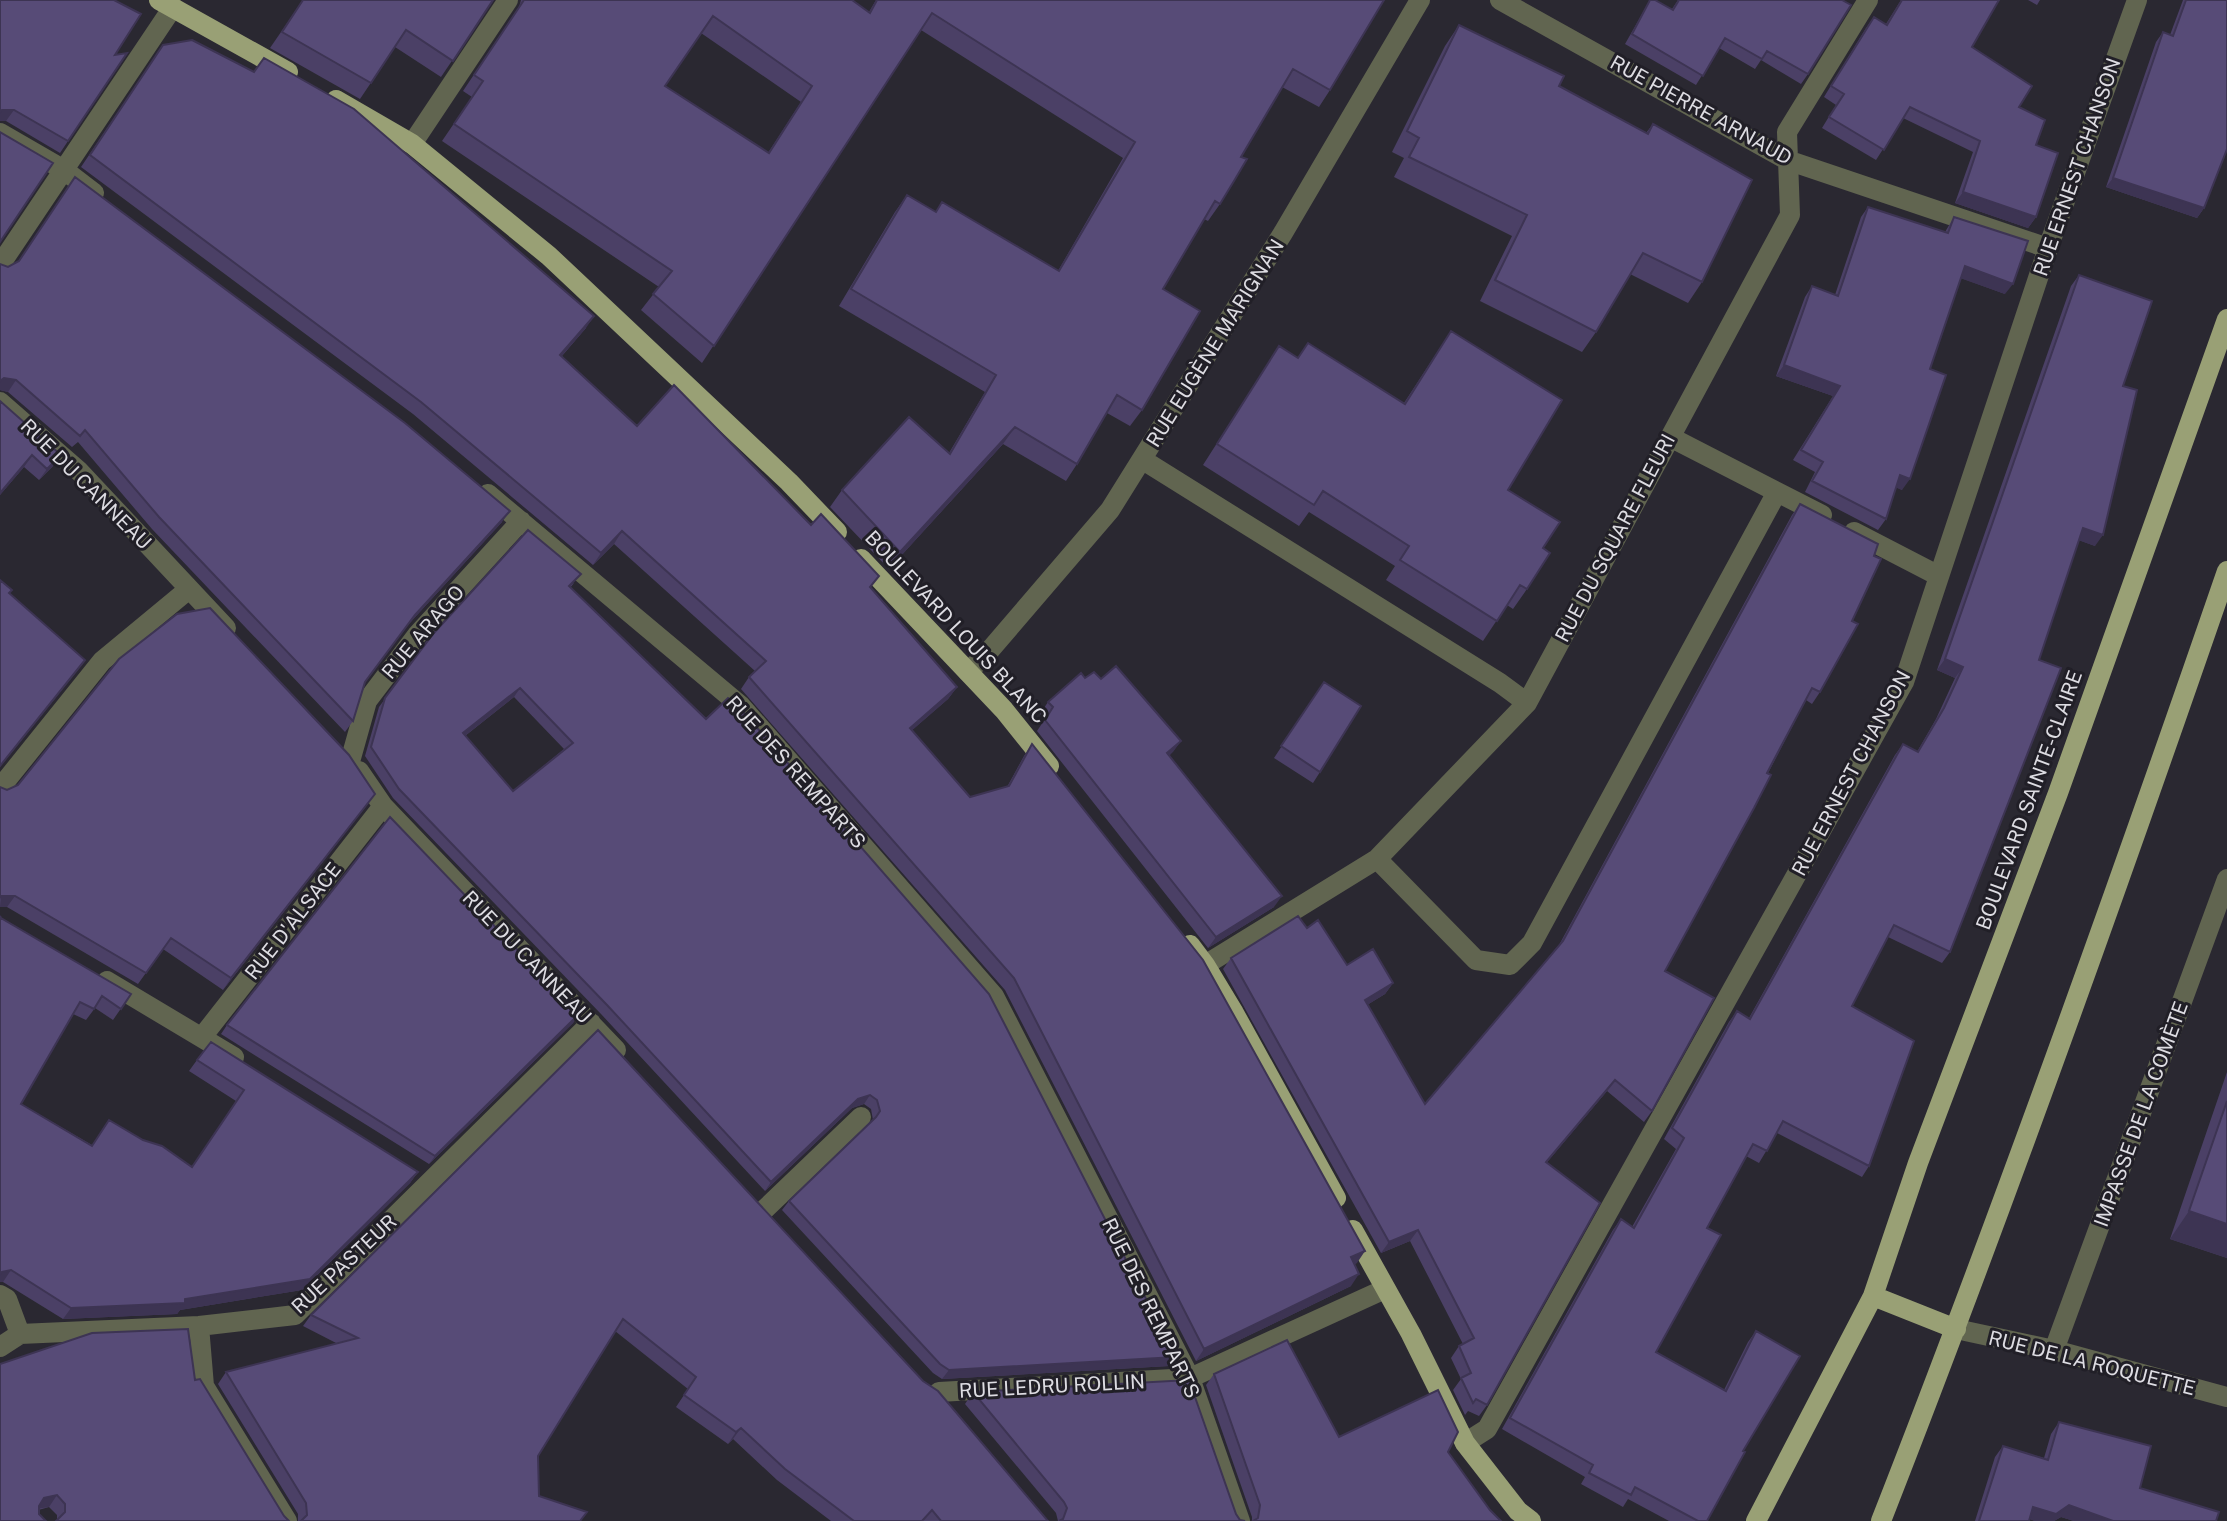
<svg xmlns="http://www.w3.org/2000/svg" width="2227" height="1521" font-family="'Public Sans',sans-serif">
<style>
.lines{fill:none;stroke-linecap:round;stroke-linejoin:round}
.minor{stroke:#616550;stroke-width:20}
.major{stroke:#99a075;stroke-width:20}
.wall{fill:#4b4066;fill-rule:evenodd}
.shaded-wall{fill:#3d3453}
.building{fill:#574b77;stroke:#3d3453;stroke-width:2;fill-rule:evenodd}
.labels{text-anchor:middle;stroke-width:6;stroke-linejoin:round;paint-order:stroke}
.street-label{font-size:20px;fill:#dddce2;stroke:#211f27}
</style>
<rect width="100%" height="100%" fill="#2a2831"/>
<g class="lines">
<path class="minor" d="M1500,0L1787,160L2048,248
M0,133L64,170L94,193
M412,144L508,0
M0,265L173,7
M0,402L79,471L226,628
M1670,437L1822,515
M1143,460L1500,683L1527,703
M488,494L741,706L994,996L1190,1378L1240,1521
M1854,532L1939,576
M968,672L990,650L1110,510L1283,233L1420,0
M351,758L367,701L417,635L521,521
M359,771L383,806L616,1050
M0,788L102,661L189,589
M1377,859L1476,960L1510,965L1532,943L1777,492
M1205,965L1377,859L1527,703L1790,215L1787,132L1868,0
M107,981L234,1057
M202,1037L383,806
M764,1210L861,1117
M0,1295L7,1299L20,1334
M199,1326L204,1386L287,1521
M1956,1329L2054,1350L2227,1397
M20,1334L199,1326L295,1315L591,1023
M0,1347L20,1334
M2054,1350L2227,879
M939,1392L1190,1378L1385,1289
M1465,1443L1487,1429L1904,682L2048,248L2137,0"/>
<path class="major" d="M159,0L288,72
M336,100L412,144L549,256L789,482L837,532
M861,559L1004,710L1049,766
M1190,945L1205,965L1234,1013L1336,1198
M1353,1230L1411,1334L1465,1443L1518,1511L1531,1521
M1873,1296L1956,1329
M1756,1521L1873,1296L1918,1163L2058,793L2227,319
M1881,1521C2004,1207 2117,890 2227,571"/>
</g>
<path class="wall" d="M0,0L115,55L127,53L60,153L6,121H0Z
M303,0H493L441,77L395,47L360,99L270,48Z
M521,0H852L869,12L876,0H1384L1330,90L1319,107L1282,87L1241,157L1220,204L1208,221L1204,219L1163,289L1142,410L1130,426L1107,413L1077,464L1066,481L1003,444L889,569L830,507L842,490L949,453L985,392L839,306L895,212L907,195L935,212L1058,271L1123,158L921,30L702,363L641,310L659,287L442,141L472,97L463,91L519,7ZM701,33L801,102L768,153L665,86Z
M1650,0L1672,9L1678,0H1842L1808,74L1801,84L1761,60L1755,69L1719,48L1696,85L1625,44Z
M1901,0H1999L1972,47L2019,107L2036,145V217L2028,228L1955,203L1973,152L1903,118L1876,160L1822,128L1836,105L1824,97L1866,28L1874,17L1886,24Z
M2028,0H2040L2037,5Z
M2183,0H2227L2204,208L2197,218L2106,187L2156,42L2163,32L2170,35Z
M1459,25L1559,86L1646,133L1653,124L1702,282L1688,303L1630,274L1596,332L1582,352L1480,301L1512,236L1394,177L1404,158L1392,152L1445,46Z
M163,45L586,328L562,356L637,426L871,588L957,687L948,699L912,730L970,797L1007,787L1024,756L1032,744L1357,1263L1354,1264L1351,1286L1196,1361L1005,990L741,689L749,677L755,671L614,544L593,565L413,414L81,167Z
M1868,207L1945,232L1954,217L2005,294L1961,278L1930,369L1902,490L1896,487L1886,519L1878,530L1805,492L1815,472L1793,460L1833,396L1776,376L1805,297L1812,286L1835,295L1861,217Z
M0,264L502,522L407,626L364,683L353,721L345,732L152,529L78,442L72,447L8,392L0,390Z
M2079,275L2123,386L2095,546L2079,540L2039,660L1950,952L1942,963L1888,937L1852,1006L1869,1166L1862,1177L1777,1133L1759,1163L1746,1156L1707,1228L1656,1352L1724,1390L1748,1342L1756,1331L1743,1451L1707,1521H1669L1628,1499L1623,1507L1581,1484L1585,1477L1502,1429L1613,1230L1621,1219L1632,1227L1676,1149L1664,1139L1729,1022L1737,1011L1749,1018L1895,755L1903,744L1917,752L1936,719L1955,678L1937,670L2071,286Z
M1451,331L1508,490L1543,548L1527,589L1513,609L1507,605L1483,641L1386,580L1395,566L1309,512L1299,526L1203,465L1279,346L1298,358L1308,343L1404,403Z
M0,401L53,466L39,480L24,467L0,495Z
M1800,504L1820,692L1812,704L1806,700L1665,971L1652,1111L1644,1122L1607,1091L1547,1162L1487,1405L1479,1416L1468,1411L1465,1415L1453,1390L1461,1379L1451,1358L1459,1346L1463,1344L1410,1241L1381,1253L1223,969L1231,958L1307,928L1347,965L1393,983L1385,994L1367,1005L1425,1104L1558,947L1792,515Z
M574,583L570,588L1176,1357L1169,1366L942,1379L933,1373L782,1210L789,1201L873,1120L871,1109L864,1104L852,1108L765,1191L601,1014L393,798L365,756L379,707L433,634ZM514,697L564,749L513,791L465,736Z
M1085,678L1101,679L1181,741L1169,756L1274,907L1208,948L1037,731L1045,719L1040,714L1048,702Z
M1324,682L1320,772L1313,783L1274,758Z
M0,787L7,790L375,794L223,990L163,949L138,984L7,907H0Z
M0,916L1,918L131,994L113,1020L95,1008L86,1020L73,1014L21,1104L92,1145L192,1167L236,1101L189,1071L197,1060L418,1172L410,1183L302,1290L180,1310L177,1314L63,1319L3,1282H0Z
M579,1014L573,1023L429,1164L221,1034L227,1025Z
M598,1030L1048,1521H831L777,1480L733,1439L728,1444L676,1407L688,1389L615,1331L538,1456L539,1496L298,1521V1514L218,1384L226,1372L338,1344L303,1326L311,1315Z
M2227,1072V1258L2170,1239Z
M1214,1374L1339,1437L1448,1452L1490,1510L1501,1521H1252V1517L1206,1385Z
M195,1380L284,1516L57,1520V1515L49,1507L0,1521Z
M973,1392L1236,1514L1240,1520L1058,1521L1056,1513L965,1404Z
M2059,1422L2140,1488L2216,1521H2074L2061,1517L2054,1521H2035L2030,1519L2029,1521H1975L1995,1457L2003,1446L2044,1458L2051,1434Z"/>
<path class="shaded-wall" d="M2,110H14L6,121H0V112Z
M2113,178L2204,208L2197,218L2106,187Z
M1963,192L2036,217L2028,228L1955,203Z
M1965,266L2013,284L2005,294L1957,277Z
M594,316L586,328L552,367L560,355Z
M1784,365L1840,386L1833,396L1776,376Z
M4,378L16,380L8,392L0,390V381Z
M1015,427L1003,444L889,569L900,552Z
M32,455L24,467L0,495V493Z
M61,455L53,466L39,480L47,469Z
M1900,475L1910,479L1902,490L1892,486Z
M510,511L502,522L407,626L415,615Z
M2083,528L2103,535L2095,546L2075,539Z
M622,531L614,544L593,565L601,553Z
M1945,659L1963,667L1955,678L1937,670Z
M85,660L77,671L0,767V766Z
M957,687L948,699L901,740L910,728Z
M520,688L514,697L457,742L463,733Z
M1181,741L1173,752L1159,765L1167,753Z
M375,794L367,805L223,990L231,978Z
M1,896H15L7,907H0Z
M1282,896L1274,907L1208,948L1216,937Z
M1393,983L1385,994L1357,1011L1365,1000Z
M579,1014L573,1023L429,1164L435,1156Z
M1615,1080L1607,1091L1538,1173L1546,1162Z
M870,1095L864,1104L852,1108L765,1191L771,1182L858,1099Z
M418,1172L410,1183L302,1290L180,1310L177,1314L63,1319L71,1308L185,1299Z
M2189,1211L2227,1224V1258L2170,1239Z
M1418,1230L1410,1241L1381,1253L1389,1242Z
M1365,1251L1357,1263L1342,1269L1351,1257Z
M11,1270L3,1282H0V1274L2,1272Z
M1359,1274L1351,1286L1196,1361L1204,1349Z
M1176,1357L1169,1366L942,1379L949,1370Z
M741,1428L733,1439L728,1444L736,1432Z
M57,1495L49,1507L36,1509L44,1498Z
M2069,1505L2113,1521H2074L2061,1517L2054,1521H2035L2026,1518L2033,1507Z"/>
<path class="building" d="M0,0H114L141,14L115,55L127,53L68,141L14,110H2L0,112Z
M303,0H493L453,61L406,30L371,83L282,32Z
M524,0H852L870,13L877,0H1384L1330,90L1293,69L1241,157L1247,159L1234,181L1220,204L1215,201L1163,289L1200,311L1142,410L1117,395L1077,464L1015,427L900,552L842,490L909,417L950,454L996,375L851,289L907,195L936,212L942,202L1059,271L1135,142L932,13L714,346L653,294L672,271L454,124L483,81L474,75ZM713,16L812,86L769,153L665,86Z
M1650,0H1655L1673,10L1679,0H1842L1851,5L1808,74L1767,51L1762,59L1725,38L1703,76L1632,34Z
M1902,0H1999L1972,47L2032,86L2019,107L2045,120L2036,145L2058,153L2036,217L1963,192L1980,141L1910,107L1884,150L1829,117L1844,94L1831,86L1874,17L1887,25Z
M2186,0H2227V149L2204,208L2113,178L2163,32L2173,36Z
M1459,25L1564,76L1559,86L1648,134L1653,124L1752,180L1702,282L1643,253L1596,332L1495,280L1527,215L1409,157L1419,138L1407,131Z
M192,40L254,72L264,58L354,109L594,316L560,355L637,426L674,385L811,525L821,514L879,576L870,587L957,687L910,728L970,797L1009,786L1032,744L1203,960L1365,1251L1351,1257L1359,1274L1204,1349L1014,978L749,677L766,661L622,531L601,553L421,402L90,155L163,45Z
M0,132L53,163L0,242Z
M75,177L405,423L510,511L415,615L365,682L353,721L159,517L85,430L80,436L16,380L4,378L0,381V264L8,267L19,261Z
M1868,207L1948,233L1954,217L2028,241L2013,284L1965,266L1930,369L1946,375L1910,479L1900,475L1886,519L1812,481L1823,462L1801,450L1840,386L1784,365L1812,286L1838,296Z
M2079,275L2152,301L2123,386L2137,390L2103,535L2083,528L2039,660L2061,668L1950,952L1894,925L1852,1006L1914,1041L1869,1166L1783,1121L1767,1151L1753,1144L1707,1228L1721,1235L1656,1352L1726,1391L1756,1331L1800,1356L1743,1451L1745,1452L1707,1521H1698L1635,1487L1631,1495L1589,1473L1593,1465L1510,1418L1621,1219L1634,1228L1684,1138L1672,1128L1737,1011L1750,1019L1903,744L1918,752L1944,708L1963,667L1945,659Z
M1451,331L1562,400L1508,490L1560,522L1543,548L1550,553L1527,589L1520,585L1497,621L1400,560L1409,546L1323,491L1314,505L1217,444L1279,346L1298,358L1308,343L1405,404Z
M0,401L61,455L47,469L32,455L0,493Z
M1800,504L1878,544L1874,556L1881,559L1852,621L1858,624L1820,692L1812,688L1767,773L1771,775L1754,808L1665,971L1714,998L1652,1111L1615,1080L1546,1162L1600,1203L1487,1405L1476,1399L1473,1403L1461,1378L1471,1373L1459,1346L1474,1338L1418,1230L1389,1242L1231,958L1298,916L1307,928L1318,920L1347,965L1373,949L1393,983L1365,1000L1425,1104L1563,941Z
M528,530L581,574L569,586L706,719L728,698L738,706L989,994L1176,1357L949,1370L940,1364L789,1201L876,1117L880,1111L877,1100L870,1095L858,1099L771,1182L607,1005L399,789L371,747L385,698L433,634ZM520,688L573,743L513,791L463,733Z
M0,580L12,590L9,593L85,660L0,766Z
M210,608L349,755L375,794L231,978L171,938L146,973L15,896H1L0,898V787L7,790L18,785L119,659L177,614Z
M1116,666L1181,741L1167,753L1282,896L1216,937L1045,720L1053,707L1048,702L1081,673L1085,678L1094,672L1101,679Z
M1324,682L1361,706L1320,772L1281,746Z
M390,817L579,1014L435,1156L227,1025Z
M0,916L1,918L131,994L121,1009L102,996L94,1009L80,1002L21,1104L92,1146L109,1120L143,1140L162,1146L192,1167L244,1090L197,1060L211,1042L418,1172L310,1279L185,1299V1303L71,1308L11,1270L2,1272L0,1274Z
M598,1030L923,1381L938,1391L1048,1521H941L932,1510L922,1521H854L785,1469L741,1428L736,1432L684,1395L696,1377L623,1319L538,1456L539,1496L587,1512L580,1521H301L307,1515L306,1503L226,1372L358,1338L311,1315Z
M2227,1101V1224L2189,1211Z
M188,1329L195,1380L200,1379L284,1516L289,1521H56L65,1512V1504L57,1495L44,1498L39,1506V1514L46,1521H0V1364L92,1333Z
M1287,1340L1339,1437L1438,1390L1458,1432L1448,1452L1490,1510L1501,1521H1253L1258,1518L1260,1505L1214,1374Z
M1189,1380L1236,1514L1240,1520L1245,1521H1059L1063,1519L1067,1508L1064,1502L973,1392Z
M2059,1422L2151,1446L2140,1488L2219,1512L2216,1521H2113L2069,1505L2056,1514L2033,1507L2029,1521H1979L2003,1446L2048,1460Z"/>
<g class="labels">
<g class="street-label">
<text transform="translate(1701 110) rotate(29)" y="7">RUE PIERRE ARNAUD</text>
<text transform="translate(2077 167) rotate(-71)" y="7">RUE ERNEST CHANSON</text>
<text transform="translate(1215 343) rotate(-58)" y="7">RUE EUGÈNE MARIGNAN</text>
<text transform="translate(86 484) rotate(45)" y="7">RUE DU CANNEAU</text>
<text transform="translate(1615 538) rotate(-62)" y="7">RUE DU SQUARE FLEURI</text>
<text transform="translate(956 627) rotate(47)" y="7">BOULEVARD LOUIS BLANC</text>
<text transform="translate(423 632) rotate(-50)" y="7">RUE ARAGO</text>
<text transform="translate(796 772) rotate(48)" y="7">RUE DES REMPARTS</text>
<text transform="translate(1851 773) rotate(-62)" y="7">RUE ERNEST CHANSON</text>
<text transform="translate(2029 800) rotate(-70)" y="7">BOULEVARD SAINTE-CLAIRE</text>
<text transform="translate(293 921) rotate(-52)" y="7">RUE D'ALSACE</text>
<text transform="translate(527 957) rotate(46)" y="7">RUE DU CANNEAU</text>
<text transform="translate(2141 1114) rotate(-70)" y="7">IMPASSE DE LA COMÈTE</text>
<text transform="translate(344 1264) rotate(-43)" y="7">RUE PASTEUR</text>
<text transform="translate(1151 1308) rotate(64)" y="7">RUE DES REMPARTS</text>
<text transform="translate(2092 1363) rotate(14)" y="7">RUE DE LA ROQUETTE</text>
<text transform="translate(1052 1386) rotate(-3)" y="7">RUE LEDRU ROLLIN</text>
</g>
</g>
</svg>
